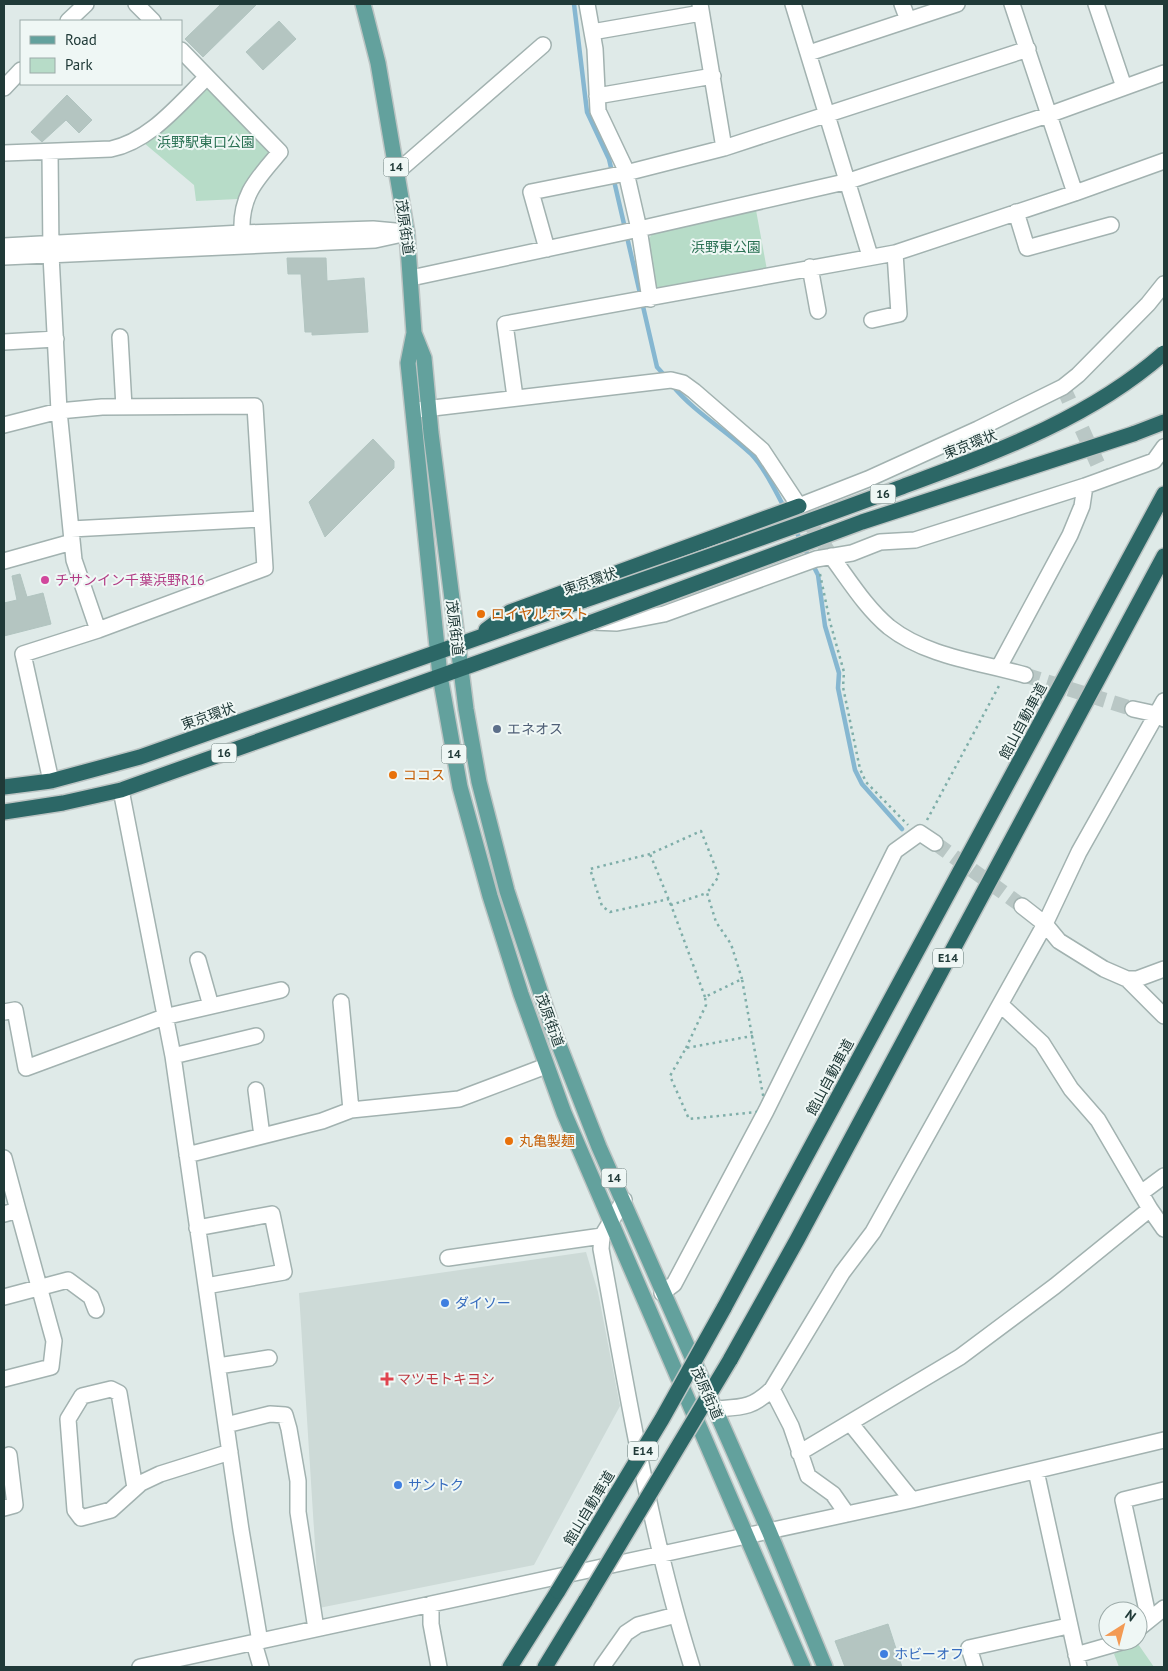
<svg xmlns="http://www.w3.org/2000/svg" width="1168" height="1671" font-family="'PT Sans','Noto Sans JP',sans-serif">
<style>
.built{fill:#cddad7}
.green{fill:#b7dcc8}
.lines{fill:none;stroke-linecap:round;stroke-linejoin:round}
.stream{stroke:#86b7d1;stroke-width:4.5}
.building{fill:#b4c5c1;stroke:#b1c4c0}
.minor-tunnel{stroke:#b9c7c5;stroke-width:15;stroke-dasharray:15 8;stroke-linecap:butt}
.minor-casing{stroke:#a2b2b0;stroke-width:18}
.major-casing{stroke:#bcc4c3;stroke-width:18}
.highway-casing{stroke:#bcc4c3;stroke-width:18}
.path{stroke:#7faea9;stroke-width:2.5;stroke-dasharray:2.5 4;stroke-linecap:butt}
.minor{stroke:#fff;stroke-width:15}
.major{stroke:#63a19d;stroke-width:15}
.highway{stroke:#2c6766;stroke-width:15}
.highway-bridge-casing{stroke:#bcc4c3;stroke-width:18;stroke-linecap:butt}
.highway-bridge{stroke:#2c6766;stroke-width:15}
.hotel-dot{fill:#d1479c;stroke:#eff7f5;stroke-width:2}
.food-dot{fill:#e8710a;stroke:#eff7f5;stroke-width:2}
.service-dot{fill:#5c6f8a;stroke:#eff7f5;stroke-width:2}
.shop-dot{fill:#3f7fe0;stroke:#eff7f5;stroke-width:2}
.health-dot{fill:#e0444e;stroke:#eff7f5;stroke-width:2}
.labels{text-anchor:middle;stroke-width:4;stroke-linejoin:round;paint-order:stroke}
.shield{fill:#eff7f5;stroke:#5e7371;stroke-width:1}
.shield-label{font-size:12px;font-weight:bold;fill:#203a38}
.park-label{font-size:14px;fill:#2a7153;stroke:#eff7f5}
.street-label{font-size:14px;fill:#203a38;stroke:#eff7f5}
.hotel-label{font-size:14px;fill:#b23c85;stroke:#eff7f5;text-anchor:start}
.food-label{font-size:14px;fill:#c56008;stroke:#eff7f5;text-anchor:start}
.service-label{font-size:14px;fill:#4e5e75;stroke:#eff7f5;text-anchor:start}
.shop-label{font-size:14px;fill:#366cbe;stroke:#eff7f5;text-anchor:start}
.health-label{font-size:14px;fill:#be3a42;stroke:#eff7f5;text-anchor:start}
</style>
<rect width="100%" height="100%" fill="#dfeae8"/>
<path class="built" d="M586,1252L598,1292L620,1406L534,1565L319,1608L299,1293Z"/>
<path class="green" d="M207,84L274,153L252,175L238,199L196,201L194,185L144,143Z
M756,210L767,270L654,290L644,246L652,234Z
M1134,1641H1136L1154,1667H1119L1114,1654Z"/>
<g class="lines">
<path class="stream" d="M574,4L587,112L609,159L657,367L666,377
M672,385C695,413 726,430 751,454C768,471 789,518 801,541
M804,547L818,575L825,626L839,673L838,688L855,770L862,784L902,829"/>
</g>
<path class="building" d="M221,4H257L203,57L185,39Z
M279,21L296,39L263,70L246,52Z
M67,95L92,120L79,133L66,120L42,142L31,132Z
M287,258H326L327,281L364,278L368,332L312,335V332H305L301,274H288Z
M373,439L394,461V468L325,537L309,502Z
M20,574L27,597L43,593L51,624L4,636V603L17,600L12,576Z
M888,1624L902,1667H845L835,1641Z"/>
<g class="lines">
<path class="minor-tunnel" d="M1063,387L1104,478
M799,506L831,556
M1025,675L1133,709
M935,843L1022,906"/>
<g class="minor-casing">
<path id="minor" d="M136,4L153,21
M587,4L595,49L598,111L625,168L639,229L650,299
M700,4L724,148
M793,4L870,256
M902,4L908,20
M1096,4L1124,87
M68,21L86,4
M592,32L701,13
M181,50L280,152C257,179 240,195 242,233
M809,53L957,4
M4,88L21,70
M597,96L713,76
M50,152L51,255L59,411L74,560L98,630
M4,153L111,149C150,141 179,104 207,77
M397,172L543,45
M1075,193L1164,161
M1016,212L1027,248L1111,225
M4,246L242,233L373,229L395,231
M547,249L531,192L626,173L724,148L1028,49
M4,257L375,240L407,233
M810,267L818,311
M411,278L639,229L849,181L1051,114L1164,73
M872,320L899,314L895,253
M120,337L124,407
M4,342L56,339
M515,397L505,324L895,253L1075,193L1012,4
M416,410L671,380L683,383L694,391L762,450L799,506L868,479L978,429L1063,387L1078,375L1148,304L1164,284
M4,425L59,411L102,407L255,406L265,568L98,630L23,654L51,781
M71,529L262,519
M831,556C849,580 866,608 889,627C927,657 980,662 1025,675
M4,561L72,542
M592,622L617,623L664,614L816,559L852,553L880,542L915,540L1085,486L1154,461L1164,447
M999,667L1070,535L1082,506L1085,486
M1133,709L1156,714L1164,719
M121,790L173,1056L241,1530L260,1642
M1022,906L1045,924L1059,941L1104,969L1127,979L1164,1016
M198,960L211,1006
M1127,979H1137L1164,969
M1001,1005L1042,1043L1071,1089L1098,1120L1150,1209L1164,1229
M4,1012L15,1010L26,1068L164,1017L281,990
M173,1056L256,1036
M256,1090L262,1136
M351,1110L459,1099L546,1066
M187,1155L322,1121L351,1110L341,1002
M4,1158L18,1210L4,1214
M1141,1193L1164,1176
M624,1200L602,1236L601,1249C627,1389 649,1531 692,1667
M197,1228L272,1214L284,1272L206,1286
M448,1258L602,1236
M662,1293L674,1284L766,1111L895,851L920,833L935,843
M4,1297L68,1280L91,1297L96,1310
M218,1366L269,1358
M4,1379L51,1367L54,1341L18,1210
M772,1389L791,1426L808,1476L833,1494L847,1514
M714,1409C741,1407 751,1409 772,1389L842,1273L873,1232L1045,924L1079,852L1164,701
M851,1424L912,1500
M226,1425L270,1414L285,1415L289,1429L298,1481V1512L316,1629
M799,1453L960,1357L1055,1286L1150,1209
M1036,1471L1079,1667
M135,1488L119,1393L111,1389L82,1396L68,1419L75,1510L81,1518L111,1510L141,1483L160,1474L230,1452
M4,1508L15,1505L9,1455
M431,1604V1624L439,1667
M1149,1620L1123,1500L1164,1490
M1138,1629L1164,1608
M254,1643L261,1667
M1076,1655L1125,1641
M140,1667L912,1500L1164,1440
M602,1667L626,1633L638,1625L676,1615
M975,1667L969,1648L1068,1626"/>
</g>
<g class="major-casing">
<path id="major" d="M363,4L378,63L407,233L414,333L408,363L440,676L460,787L490,896L521,994L564,1113L803,1667
M414,333L424,358L431,433L466,709L479,782L507,891L552,1027L599,1147L769,1531L825,1667"/>
</g>
<g class="highway-casing">
<path id="highway" d="M1133,434L1164,422
M486,630L510,612L799,506
M4,787L51,781L140,757L585,600
M4,812L63,803L121,790L592,622
M724,1308L1164,494
M730,1360L797,1240L1164,556
M510,1667L558,1591
M545,1667L586,1600"/>
</g>
<path class="path" d="M820,574L830,622L844,672L843,687L860,769L866,782L908,825
M927,820L1000,684
M650,854L590,869L602,906L610,912L669,899
M671,905L650,854L701,831L719,876L707,893
M705,997L671,905L707,893L716,922L731,944L742,979
M752,1036L766,1111L689,1119L670,1076L686,1048Z
M686,1048L706,1005L705,997L742,979L752,1036"/>
<use href="#minor" class="minor"/>
<use href="#major" class="major"/>
<use href="#highway" class="highway"/>
<g class="highway-bridge-casing">
<path id="highway-bridge" d="M585,600C690,563 795,527 899,488C993,453 1088,420 1164,353
M592,622L862,522L1133,434
M558,1591L662,1419L724,1308
M586,1600L730,1360"/>
</g>
<use href="#highway-bridge" class="highway-bridge"/>
</g>
<circle class="hotel-dot" cx="45" cy="580" r="5"/>
<g class="food-dot">
<circle cx="481" cy="614" r="5"/>
<circle cx="393" cy="775" r="5"/>
<circle cx="509" cy="1141" r="5"/>
</g>
<circle class="service-dot" cx="497" cy="729" r="5"/>
<g class="shop-dot">
<circle cx="445" cy="1303" r="5"/>
<circle cx="398" cy="1485" r="5"/>
<circle cx="884" cy="1654" r="5"/>
</g>
<path class="health-dot" d="M384.5 1371.5h5v5h5v5h-5v5h-5v-5h-5v-5h5z"/>
<g class="labels">
<g class="shield">
<rect x="383.5" y="157.5" width="25" height="19" rx="4"/>
<rect x="870.5" y="484.5" width="25" height="19" rx="4"/>
<rect x="211.5" y="743.5" width="25" height="19" rx="4"/>
<rect x="441.5" y="744.5" width="25" height="19" rx="4"/>
<rect x="933" y="948.5" width="30" height="19" rx="4"/>
<rect x="601.5" y="1168.5" width="25" height="19" rx="4"/>
<rect x="628" y="1441.5" width="30" height="19" rx="4"/>
</g>
<g class="shield-label">
<text x="396" y="171">14</text>
<text x="883" y="498">16</text>
<text x="224" y="757">16</text>
<text x="454" y="758">14</text>
<text x="948" y="962">E14</text>
<text x="614" y="1182">14</text>
<text x="643" y="1455">E14</text>
</g>
<g class="park-label">
<text x="206" y="147">浜野駅東口公園</text>
<text x="726" y="252">浜野東公園</text>
</g>
<g class="street-label">
<text transform="translate(405 227) rotate(82)" y="5">茂原街道</text>
<text transform="translate(970 444) rotate(-21)" y="5">東京環状</text>
<text transform="translate(590 581) rotate(-19)" y="5">東京環状</text>
<text transform="translate(455 628) rotate(83)" y="5">茂原街道</text>
<text transform="translate(208 716) rotate(-19)" y="5">東京環状</text>
<text transform="translate(1023 721) rotate(-62)" y="5">館山自動車道</text>
<text transform="translate(550 1020) rotate(70)" y="5">茂原街道</text>
<text transform="translate(830 1077) rotate(-62)" y="5">館山自動車道</text>
<text transform="translate(707 1393) rotate(66)" y="5">茂原街道</text>
<text transform="translate(589 1508) rotate(-59)" y="5">館山自動車道</text>
</g>
<g class="hotel-label">
<text x="55" y="585">チサンイン千葉浜野R16</text>
</g>
<g class="food-label">
<text x="491" y="619">ロイヤルホスト</text>
<text x="403" y="780">ココス</text>
<text x="519" y="1146">丸亀製麺</text>
</g>
<g class="service-label">
<text x="507" y="734">エネオス</text>
</g>
<g class="shop-label">
<text x="455" y="1308">ダイソー</text>
<text x="408" y="1490">サントク</text>
<text x="894" y="1659">ホビーオフ</text>
</g>
<g class="health-label">
<text x="397" y="1384">マツモトキヨシ</text>
</g>
</g>
<rect width="1168" height="1671" fill="none" stroke="#203a38" stroke-width="10"/>
<rect x="20" y="20" width="162" height="65" fill="#eff7f5" stroke="#9caba9"/>
<rect x="30" y="36" width="25" height="8" fill="#63a19d" stroke="#9caba9"/>
<text x="65" y="45" font-size="15" fill="#203a38">Road</text>
<rect x="30" y="58" width="25" height="15" fill="#b7dcc8" stroke="#9caba9"/>
<text x="65" y="70" font-size="15" fill="#203a38">Park</text>
<g transform="translate(1123 1626) rotate(36)"><circle r="24" fill="#eff7f5" stroke="#9caba9"/>
<path d="M0-4L9 19L0 12L-9 19Z" fill="#f39a54"/>
<text y="-8" font-size="14" font-weight="bold" text-anchor="middle" fill="#203a38">N</text>
</g>
</svg>
